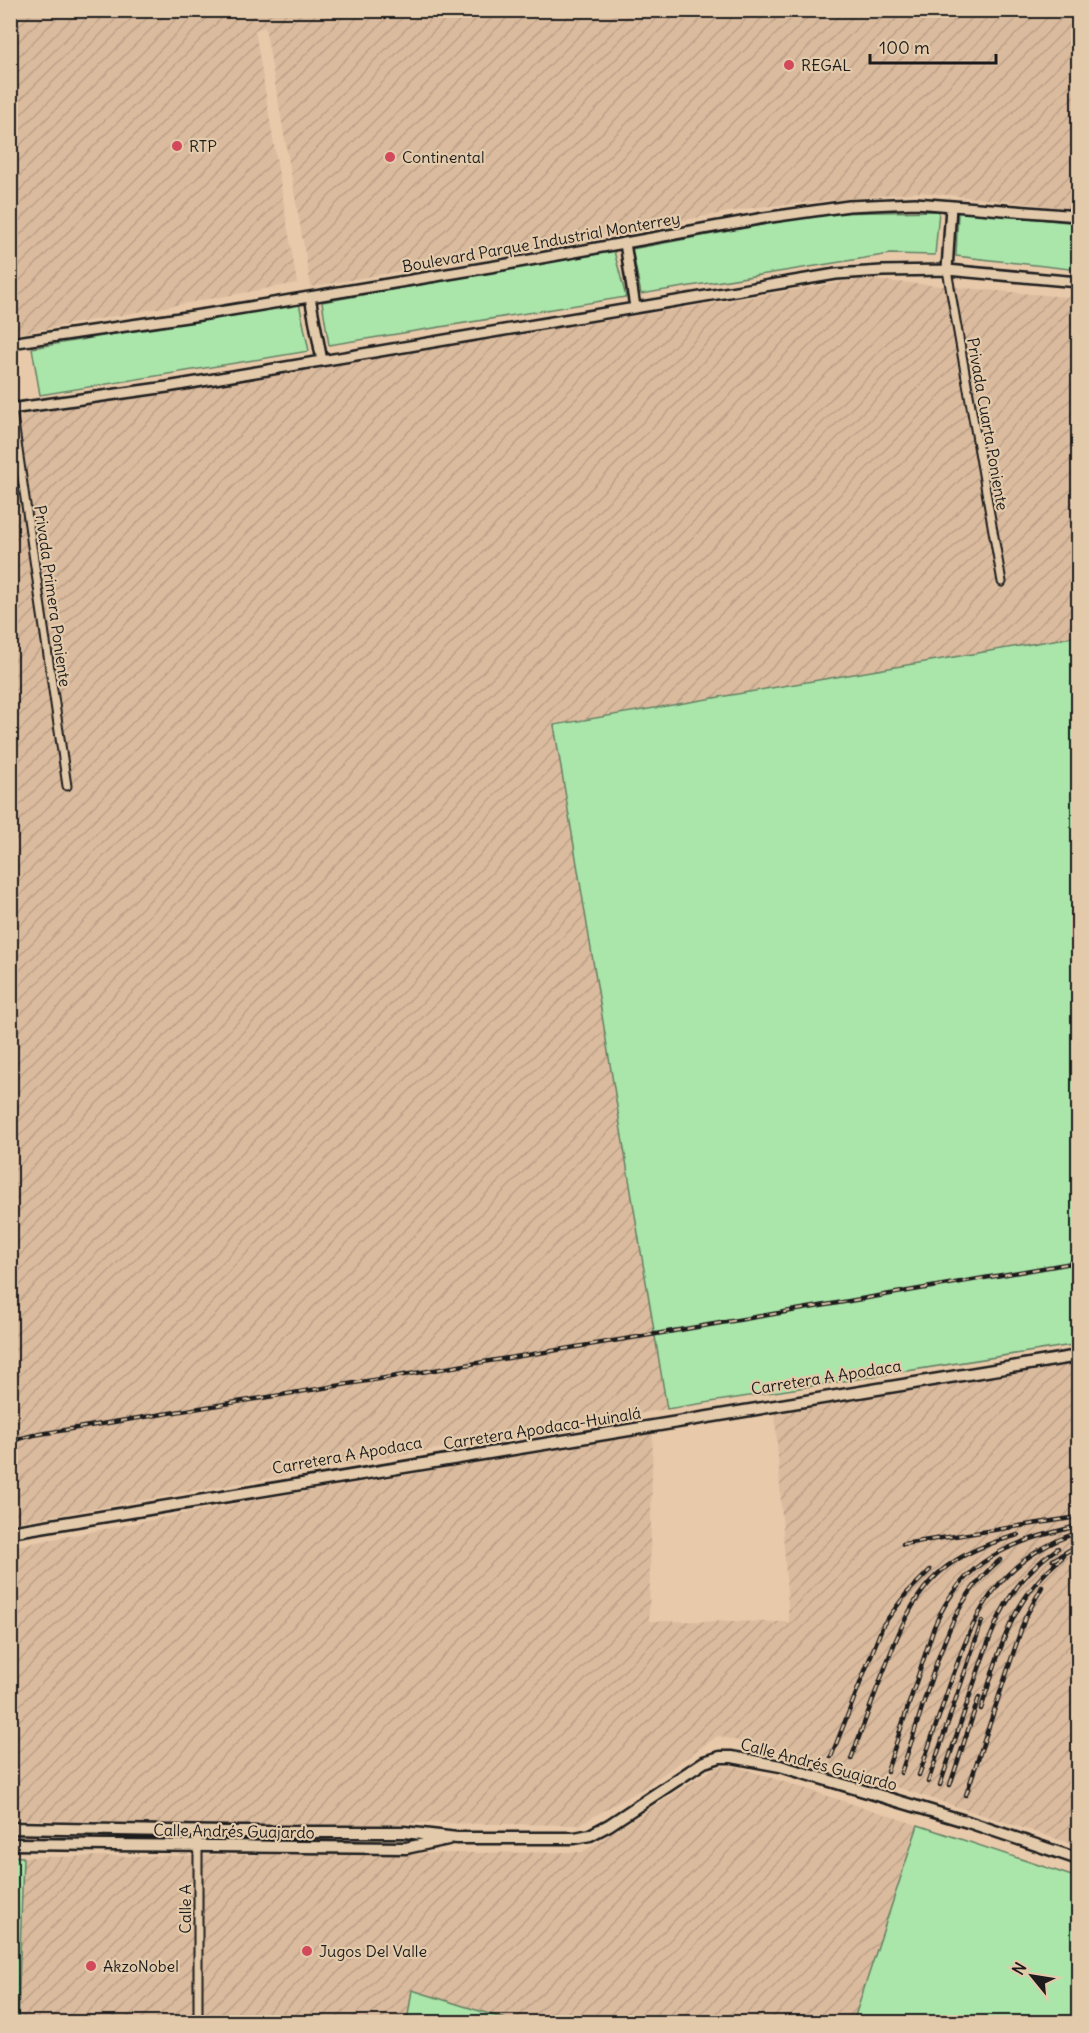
<svg xmlns="http://www.w3.org/2000/svg" width="1089" height="2033" font-family="Delius,sans-serif">
<style>
.industrial{fill:url(#industrial-furrows)}
.green{fill:#aae5aa;stroke:#638063;stroke-width:1.5}
.lines{fill:none;stroke-linecap:round;stroke-linejoin:round}
.minor-casing{stroke:#1c1c1c;stroke-width:11}
.tertiary-casing{stroke:#1c1c1c;stroke-width:14}
.secondary-casing{stroke:#1c1c1c;stroke-width:15}
.primary-casing{stroke:#1c1c1c;stroke-width:15}
.minor{stroke:#e3caab;stroke-width:7}
.tertiary{stroke:#e3caab;stroke-width:9}
.secondary{stroke:#e3caab;stroke-width:10}
.primary{stroke:#e3caab;stroke-width:10}
.rail-casing{stroke:#1c1c1c;stroke-width:4.5}
.rail{stroke:#e3caab;stroke-width:2;stroke-dasharray:7;stroke-linecap:butt}
.poi-dot{fill:#d1495b;stroke:#e3caab;stroke-width:2}
.labels{text-anchor:middle;stroke-width:4.5;stroke-linejoin:round;paint-order:stroke}
.poi-label{font-size:16px;fill:#1c1c1c;stroke:#e3caab;text-anchor:start}
.street-label{font-size:16px;fill:#1c1c1c;stroke:#e3caab}
</style>
<defs>
<pattern id="industrial-furrows" width="10" height="10" patternUnits="userSpaceOnUse" patternTransform="scale(1.5)"><rect width="10" height="10" fill="#dbbb9e"/><path d="M-1 1l2-2M0 10L10 0M9 11l2-2" fill="none" stroke="#bba088"/></pattern>
</defs>
<rect width="100%" height="100%" fill="#e8caab"/>
<filter id="ink" filterUnits="userSpaceOnUse"><feTurbulence type="fractalNoise" baseFrequency=".0167" numOctaves="2"/><feDisplacementMap in="SourceGraphic" scale="12" xChannelSelector="R" yChannelSelector="G"/><feConvolveMatrix kernelMatrix="1 2 1 2 8 2 1 2 1" color-interpolation-filters="sRGB"/></filter>
<g filter="url(#ink)">
<path class="industrial" d="M11,10L1078,11V209L919,192L751,208L311,287L265,27L255,30L297,283L11,335Z
M862,279L1078,298V636L555,725L667,1409L11,1523V417Z
M1078,1361V1846L816,1761L718,1736L645,1787L579,1825L423,1823L247,1826L11,1819V1547L250,1501L425,1472L653,1426L649,1621L789,1622L775,1413L900,1393Z
M735,1766L918,1825L853,2022H515L412,1990L407,2022H18L23,1857L582,1852L716,1767Z"/>
<path class="green" d="M939,211L935,255L890,254L641,294L632,249L827,213Z
M958,211L1078,223V270L956,256Z
M614,251L626,297L329,345L322,302Z
M299,303L309,351L40,395L32,348Z
M1078,636V1344L667,1409L554,725Z
M918,1825L1078,1878V2022H853Z
M11,1856L23,1857L18,2022H10Z
M412,1990L515,2022H407Z"/>
<g class="lines">
<g class="minor-casing">
<path id="minor" d="M947,270L1002,582
M12,409L67,786
M198,2022V1831"/>
</g>
<g class="tertiary-casing">
<path id="tertiary" d="M625,243L635,307
M947,270L951,206
M310,297L322,361
M10,343L207,314L502,265L764,218L849,206L915,203L1078,216
M10,409L167,387L836,274L882,271L947,270L1078,282"/>
</g>
<g class="secondary-casing">
<path id="secondary" d="M10,1828L224,1832H404L457,1838H575L590,1835L609,1825L704,1762L720,1757H732L780,1766L968,1822L1078,1859
M10,1844L406,1848L448,1839"/>
</g>
<g class="primary-casing">
<path id="primary" d="M10,1532L1078,1356"/>
</g>
<use href="#minor" class="minor"/>
<use href="#tertiary" class="tertiary"/>
<use href="#secondary" class="secondary"/>
<use href="#primary" class="primary"/>
<g class="rail-casing">
<path id="rail" d="M10,1441L34,1435L656,1334L1078,1262
M903,1544L1078,1517
M1053,1560L1078,1545
M981,1709C1001,1648 1010,1599 1063,1557
M831,1757L883,1625L906,1594L930,1570
M851,1759C862,1729 873,1698 885,1668C914,1590 934,1558 1018,1535
M887,1771L934,1627C963,1558 1011,1542 1078,1526
M901,1773C911,1744 920,1714 929,1685C945,1637 959,1593 1000,1560
M919,1775C929,1746 939,1716 949,1687C974,1613 997,1561 1076,1533
M928,1782L982,1621
M940,1785C951,1753 961,1721 972,1689C992,1631 1004,1585 1058,1548
M950,1785L979,1697
M966,1795L1025,1618L1042,1587"/>
</g>
<use href="#rail" class="rail"/>
</g>
</g>
<g class="poi-dot">
<circle cx="789" cy="65" r="6"/>
<circle cx="177" cy="146" r="6"/>
<circle cx="390" cy="157" r="6"/>
<circle cx="307" cy="1951" r="6"/>
<circle cx="91" cy="1966" r="6"/>
</g>
<g class="labels">
<g class="poi-label">
<text x="801" y="71">REGAL</text>
<text x="189" y="152">RTP</text>
<text x="402" y="163">Continental</text>
<text x="319" y="1957">Jugos Del Valle</text>
<text x="103" y="1972">AkzoNobel</text>
</g>
<g class="street-label">
<text transform="translate(541 242) rotate(-10)" y="6">Boulevard Parque Industrial Monterrey</text>
<text transform="translate(988 424) rotate(80)" y="6">Privada Cuarta Poniente</text>
<text transform="translate(53 596) rotate(82)" y="6">Privada Primera Poniente</text>
<text transform="translate(826 1377) rotate(-9)" y="6">Carretera A Apodaca</text>
<text transform="translate(542 1428) rotate(-9)" y="6">Carretera Apodaca-Huinalá</text>
<text transform="translate(347 1455) rotate(-10)" y="6">Carretera A Apodaca</text>
<text transform="translate(819 1764) rotate(15)" y="6">Calle Andrés Guajardo</text>
<text transform="translate(234 1831) rotate(1)" y="6">Calle Andrés Guajardo</text>
<text transform="translate(185 1909) rotate(-90)" y="6">Calle A</text>
</g>
</g>
<rect width="1089" height="2033" fill="none" stroke="#e3caab" stroke-width="36"/>
<rect x="18" y="18" width="1053" height="1997" fill="none" stroke="#1c1c1c" stroke-width="2" filter="url(#ink)"/>
<g transform="translate(1032 1976) rotate(300)" stroke="#e3caab" stroke-width="4.5" paint-order="stroke">
<path d="M0-4.5L10 22L0 15L-10 22Z" fill="#1c1c1c"/>
<text y="-9" font-size="16" font-weight="bold" text-anchor="middle" fill="#1c1c1c">N</text>
</g>
<path d="M870 54v9h126v-9" fill="none" stroke="#1c1c1c" stroke-width="3"/>
<text x="879" y="54" font-size="18" fill="#1c1c1c" stroke="#e3caab" stroke-width="4.5" paint-order="stroke">100 m</text>
</svg>
